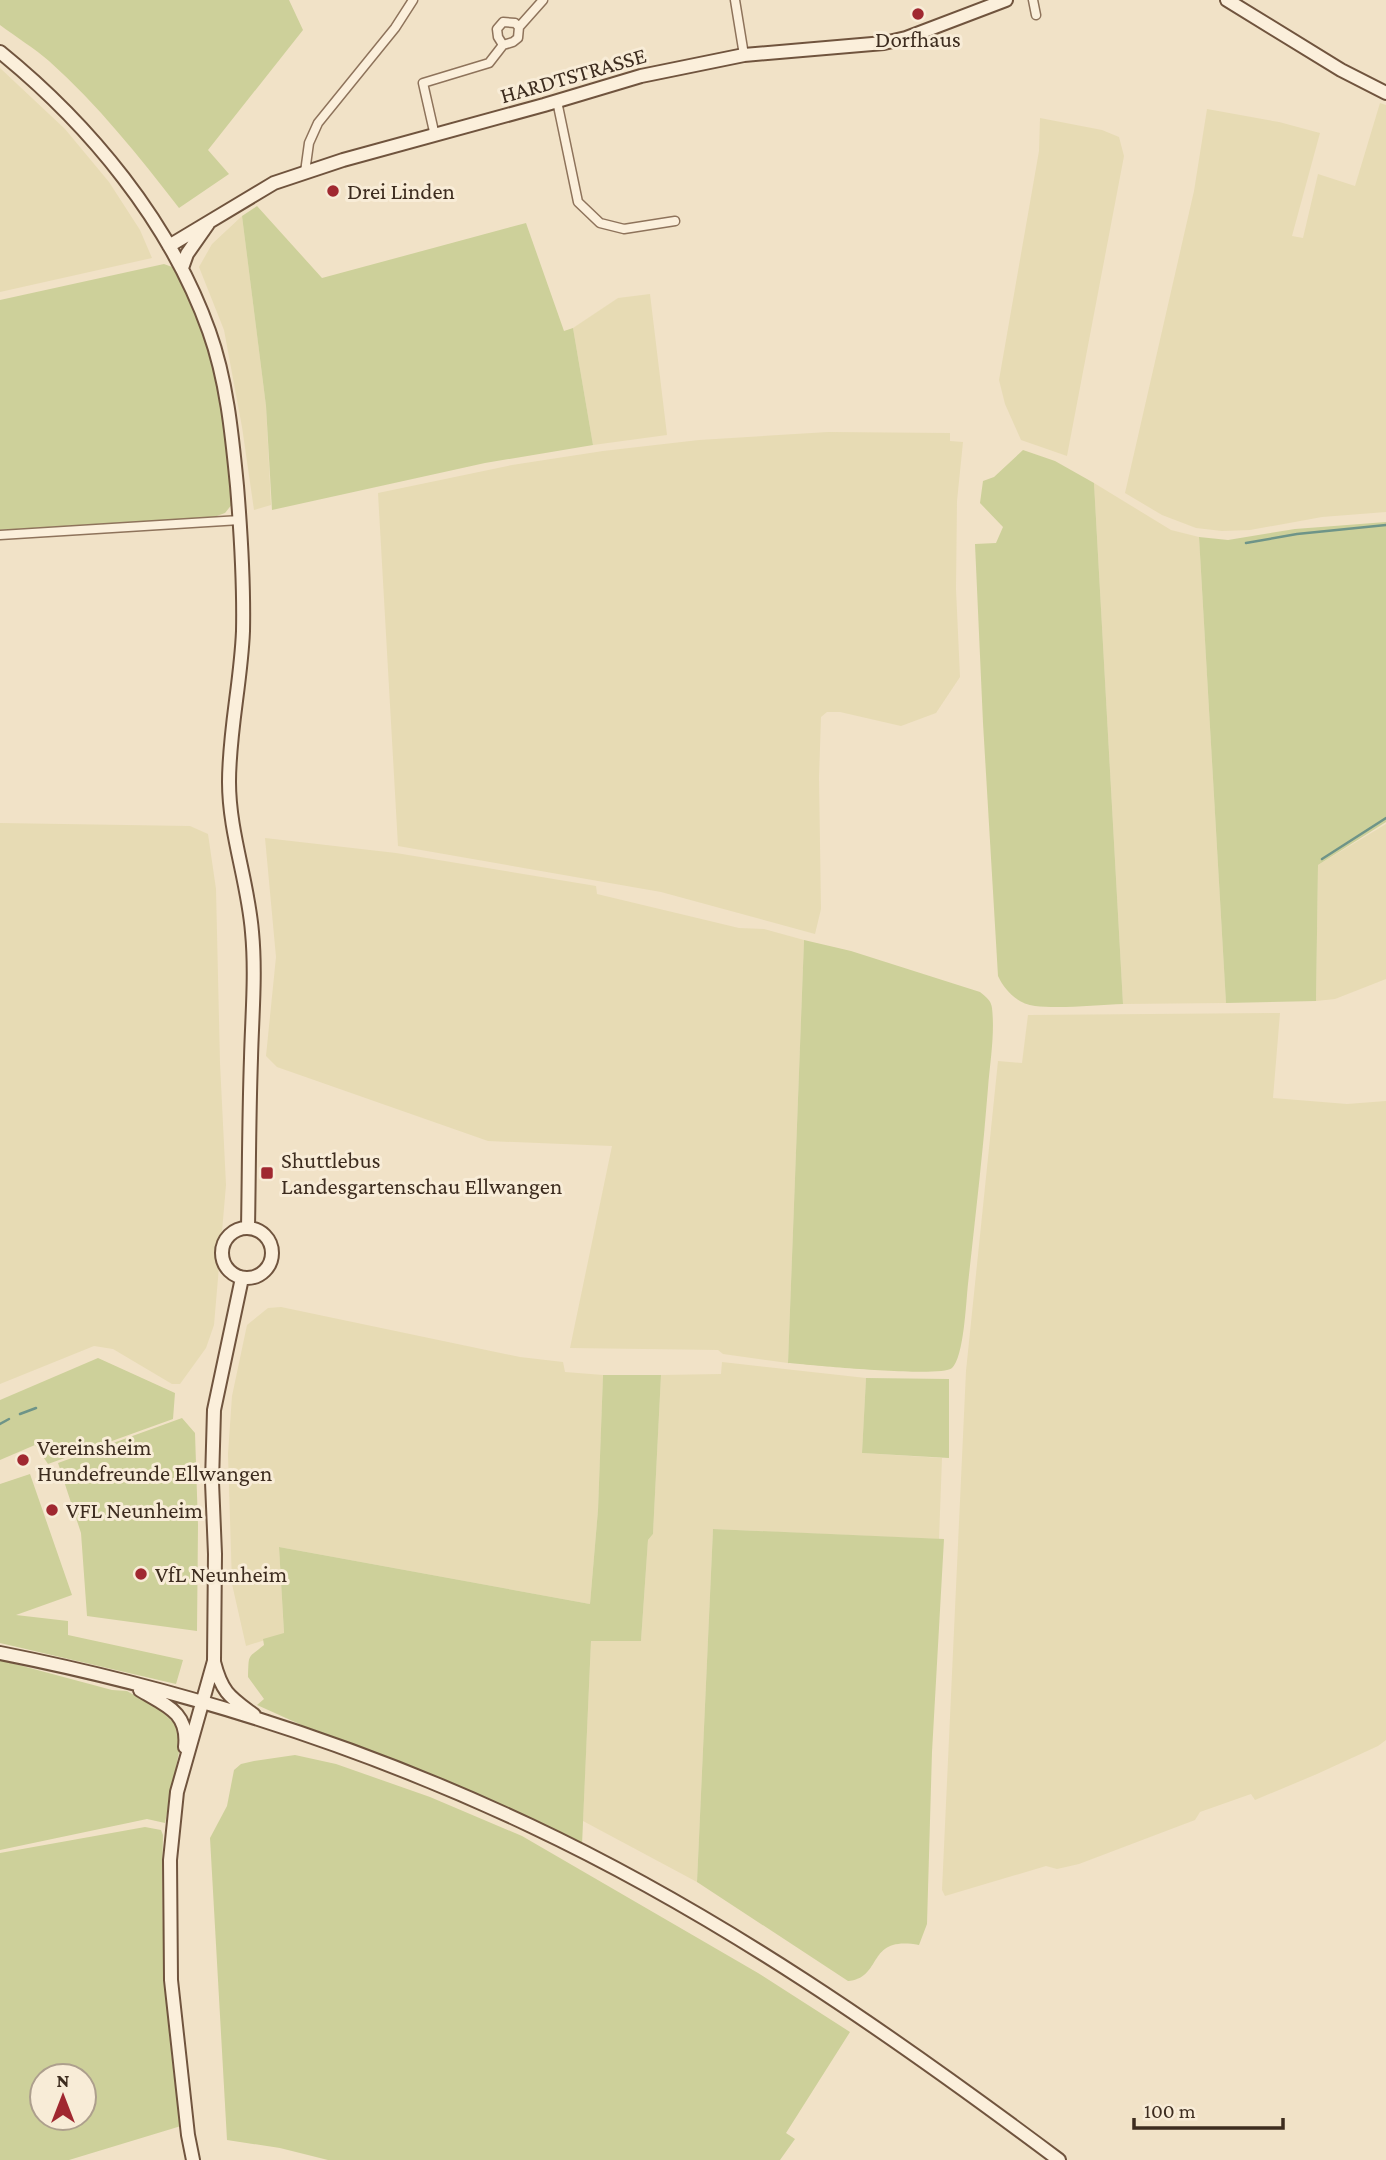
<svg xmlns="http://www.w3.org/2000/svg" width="1386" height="2160" font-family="'Crimson Pro',serif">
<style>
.farmland{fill:#e7dbb4}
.green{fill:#cdd09a;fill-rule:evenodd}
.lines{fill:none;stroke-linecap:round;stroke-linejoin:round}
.stream{stroke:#6e9488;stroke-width:2.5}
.street-casing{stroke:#8e735b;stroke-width:11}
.secondary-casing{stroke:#70543e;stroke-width:16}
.street{stroke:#fbefdb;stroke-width:8}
.secondary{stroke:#fbefdb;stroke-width:12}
.poi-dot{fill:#a02830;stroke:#f8ecd7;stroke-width:2.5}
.labels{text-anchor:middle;stroke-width:6;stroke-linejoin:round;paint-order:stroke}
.poi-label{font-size:23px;fill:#3d2c1f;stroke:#f8ecd7;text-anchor:start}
.street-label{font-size:23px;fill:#3d2c1f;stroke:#f8ecd7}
</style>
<rect width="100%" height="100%" fill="#f1e2c7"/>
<path class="farmland" d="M0,68L65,129L109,182L140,230L152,258L0,292Z
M1380,103L1386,105V512L1322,517L1250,530L1222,531L1196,528L1162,515L1125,493L1194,191L1207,109L1279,122L1320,133L1292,236L1303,238L1318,174L1355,186Z
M1040,118L1102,130L1119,137L1124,156L1067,456L1021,440L1005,404L999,380L1039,151Z
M242,216L266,406L271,505L254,510L242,427L224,330L199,267L212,244Z
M650,294L667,435L593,445L573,328L618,298Z
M828,432L950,433V441L963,442L957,501L956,589L960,677L936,713L901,726L840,712H827L821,717L819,778L821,909L815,934L661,892L398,846L378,493L512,465L603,451L699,440Z
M1094,483L1171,530L1199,537L1226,1003L1123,1004Z
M0,823L190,826L208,834L216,889L220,1063L226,1185L214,1325L206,1348L180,1384H172L113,1349L94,1346L0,1384Z
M1386,824V979L1335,999L1316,1001L1318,865Z
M265,838L396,853L596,886L597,894L739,928L764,929L804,940L788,1363L723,1354L718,1350L570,1348L612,1146L488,1141L277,1067L266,1056L276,957Z
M1280,1013L1273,1098L1347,1104L1386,1101V1740L1378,1746L1317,1774L1255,1800L1251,1794L1200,1812L1195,1820L1079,1864L1057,1869L1046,1866L945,1896L942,1890L966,1371L998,1061L1022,1063L1028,1015Z
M281,1307L520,1357L563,1362L565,1372L603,1375L598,1510L590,1604L279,1547L284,1634L246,1646L232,1584L228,1454L232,1396L247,1325L268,1308Z
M722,1362L866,1378L862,1453L942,1458L939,1539L713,1529L697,1882L583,1821L591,1641H641L648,1540L653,1534L661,1375L721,1374Z"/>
<path class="green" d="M0,0H289L303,30L208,150L229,174L179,208C138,155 98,105 49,61C34,48 16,37 0,25Z
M257,206L322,278L526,223L564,331L573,328L593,445L485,463L272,510L266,406L242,216Z
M164,264L172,267C216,340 224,421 233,503L225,513L214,517L0,530V300Z
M1023,450L1055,461L1094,483L1123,1004C1098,1005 1059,1009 1035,1006C1018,1004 1005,991 998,976L983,723L975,544L996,543L1003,527L980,503L983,481L994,477Z
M1386,522V822L1318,865L1316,1001L1226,1003L1199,537L1228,540L1295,529Z
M804,940L851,951L980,992C986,997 991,1000 992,1008C995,1034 990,1062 988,1088C983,1153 975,1219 968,1284C966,1302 964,1357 952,1368C940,1378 812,1365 788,1363Z
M98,1358L175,1393L173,1419L48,1464L35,1445L0,1460V1400Z
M603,1375H661L653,1534L648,1540L641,1641H591L582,1845L369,1750L306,1727L257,1705L264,1699L248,1677C249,1653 247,1659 264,1645L263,1639L284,1633L279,1547L590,1604L598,1510Z
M866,1378L949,1379V1458L862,1453Z
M182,1418L195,1433L198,1525L197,1631L87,1616L81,1533L58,1463Z
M30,1474L72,1595L16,1615L68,1621V1635L183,1660L176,1684L0,1643V1484Z
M713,1529L944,1539L932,1752L927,1924L919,1945C865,1935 884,1978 848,1981L697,1882Z
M0,1660L112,1690L127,1691L160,1710L175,1724L180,1747L165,1823L147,1819L0,1850Z
M295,1755L336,1764L430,1797L522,1836L758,1973L850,2032L786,2133L795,2139L780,2160H328L280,2148L227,2140L210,1838L227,1806L234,1770L241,1764L254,1761Z
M145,1827L161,1830L163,1835C160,1932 166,2031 181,2126L69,2160H0V1853ZM42,2076H84V2118H42Z"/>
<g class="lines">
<path class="stream" d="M1246,543L1297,534L1386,525
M1322,859L1386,818
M20,1414L36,1408
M0,1424L9,1419"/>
<g class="street-casing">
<path id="street" d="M735,0L744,55
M1033,0L1036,15
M503,45L498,37L497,29L503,22L515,23L519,27
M557,101L578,202L600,223L624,229L675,221
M435,136L423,83L489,63L503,45L513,42L518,38L519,27L543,0
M305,172L309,143L318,123L395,28L413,0
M0,535L240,520"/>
</g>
<g class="secondary-casing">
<path id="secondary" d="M1227,0L1341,70L1386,93
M0,52C90,125 170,222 209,331C227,381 232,435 237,486C241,535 244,583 243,631C241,682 229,731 229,782C229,833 248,881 252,932C256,974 252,1016 251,1058C249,1115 249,1171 248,1228
M169,246L274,183L343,160L544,105L641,76L744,55L884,43L906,38L1006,0
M182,268L187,254L208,224
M222 1253a25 25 0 1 1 50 0a25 25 0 1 1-50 0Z
M0,1653C182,1689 364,1747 531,1826C720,1915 892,2035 1059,2160
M214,1662C222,1693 230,1697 254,1715
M140,1690C165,1705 189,1712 185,1747
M193,2160L188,2135L171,1980L170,1860L177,1792L214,1661L215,1554L212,1482L214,1410L242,1278"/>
</g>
<use href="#street" class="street"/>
<use href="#secondary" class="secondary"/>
</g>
<g class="poi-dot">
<circle cx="918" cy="14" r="7"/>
<circle cx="333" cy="191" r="7"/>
<rect x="260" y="1166" width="14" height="14" rx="3.5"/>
<circle cx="23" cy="1460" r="7"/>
<circle cx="52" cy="1510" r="7"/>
<circle cx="141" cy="1574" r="7"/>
</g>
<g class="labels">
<g class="poi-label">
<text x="918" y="47" text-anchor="middle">Dorfhaus</text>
<text x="347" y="199">Drei Linden</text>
<text x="281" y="1168">Shuttlebus<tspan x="281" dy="26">Landesgartenschau Ellwangen</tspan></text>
<text x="37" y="1455">Vereinsheim<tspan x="37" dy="26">Hundefreunde Ellwangen</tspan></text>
<text x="66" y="1518">VFL Neunheim</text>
<text x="155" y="1582">VfL Neunheim</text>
</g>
<g class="street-label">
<text transform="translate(573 75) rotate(-16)" y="8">HARDTSTRASSE</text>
</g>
</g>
<g transform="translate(63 2097)"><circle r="33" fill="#f8ecd7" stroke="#ad9f8d" stroke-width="2"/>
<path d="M0-5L12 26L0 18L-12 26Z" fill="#a02830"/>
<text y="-10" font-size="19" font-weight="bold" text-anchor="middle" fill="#3d2c1f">N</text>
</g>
<path d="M1134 2118v10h149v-10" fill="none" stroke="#3d2c1f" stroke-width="3.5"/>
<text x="1144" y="2118" font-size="21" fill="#3d2c1f" stroke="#f8ecd7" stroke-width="5" paint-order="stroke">100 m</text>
</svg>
